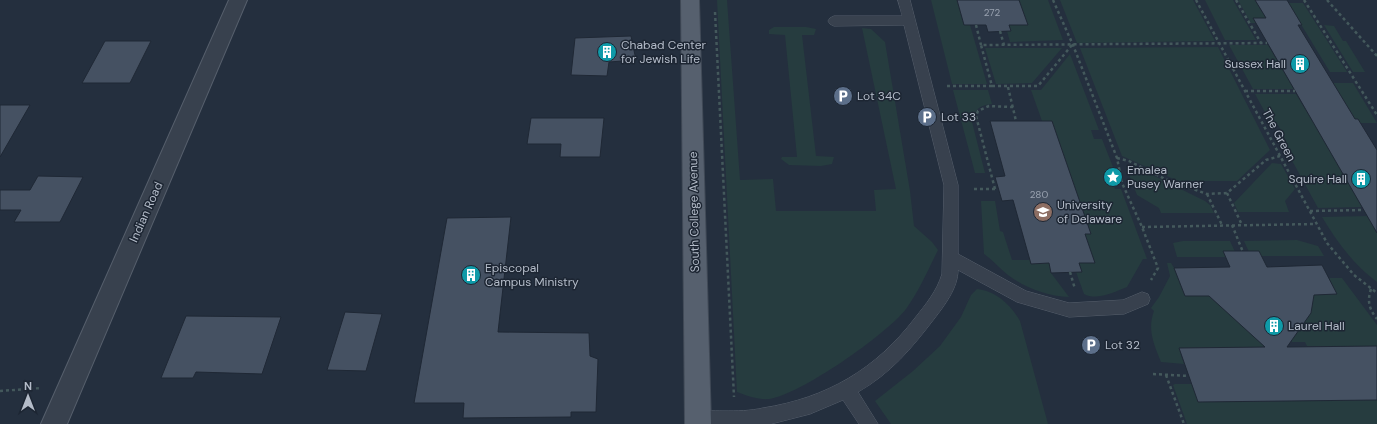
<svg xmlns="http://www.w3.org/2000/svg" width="1377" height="424" font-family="'DM Sans',sans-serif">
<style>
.green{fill:#263c3f}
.building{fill:#455162;stroke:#1f2835}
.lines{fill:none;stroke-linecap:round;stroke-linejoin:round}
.lane-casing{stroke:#565f6c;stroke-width:1}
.street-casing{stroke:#565f6c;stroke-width:2}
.primary-casing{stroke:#414a57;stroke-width:2}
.path{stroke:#44595c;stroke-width:2.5;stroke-dasharray:3 3;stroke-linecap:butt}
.lane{fill:#38414e;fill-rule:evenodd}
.street{fill:#38414e;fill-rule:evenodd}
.primary{fill:#56606e;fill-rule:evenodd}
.labels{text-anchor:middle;stroke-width:3;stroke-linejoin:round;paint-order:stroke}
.number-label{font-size:10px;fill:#98a1af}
.poi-label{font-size:12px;fill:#b4bcc9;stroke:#1d2633;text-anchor:start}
.street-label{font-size:12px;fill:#b4bcc9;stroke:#1d2633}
</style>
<rect width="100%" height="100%" fill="#242f3e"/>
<path class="green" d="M717,0H727L740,180L773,179L776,211H876L874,190L896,189L862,28L871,29L885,42L910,191L914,226L932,242L938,250C928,270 919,291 906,309C887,334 800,395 769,399C758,400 748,396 737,392Z
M931,0H957L964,25H970L987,84H952Z
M1019,0H1048L1063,40L1010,42L1007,31H1011L1009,25L1027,24Z
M1060,0H1193L1215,41L1077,43Z
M1205,0H1233L1256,40H1225Z
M1238,0H1255L1266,18H1253L1256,23H1251Z
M1288,3H1303L1347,72H1330Z
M1324,25L1334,26L1343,41H1346L1365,72H1353Z
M774,27H806L816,29L814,35H802L816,156L834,157L832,164L821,166L789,165L781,159L782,157H797L785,35L769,34V30Z
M1229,45H1268L1294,89H1253Z
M1218,47L1270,150L1237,181H1178L1122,156L1080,48Z
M985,48H1062L1032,83L996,84Z
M1070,54L1099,130H1091L1094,139H1102L1117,177H1111L1115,189H1121L1147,259H1143L1127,287C1114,292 1097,301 1084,294L1076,272H1082L1079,263H1095L1085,234H1091L1052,121H1042L1031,90H1041Z
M1333,83H1353L1377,123H1360L1355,119Z
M953,90H988L992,104C980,105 972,110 975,122H972L985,173H975Z
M1255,94H1296L1311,119H1318L1362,207L1318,208L1278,135L1283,134L1278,125H1272Z
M1272,163L1281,164L1295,189L1285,201L1289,212H1238L1234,203Z
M1132,165L1205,201L1210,205L1214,213H1161L1159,208L1137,195L1126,167Z
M981,201H995L1000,231L1003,232L1012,260H1030L1031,264L1049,263L1051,273L1069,297C1047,296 1025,288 1008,275C1000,269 993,260 984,254Z
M1368,216L1377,232V282C1353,264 1337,242 1322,217Z
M1297,240L1318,246L1324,256H1261L1249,252L1244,241Z
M1183,241H1230L1235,252L1226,257H1177L1173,243Z
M1167,263H1171L1174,268L1185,296H1209L1262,343L1264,347L1179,348L1184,364L1161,362C1154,344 1147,330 1154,311L1151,308L1159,297L1170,276Z
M1329,278H1342L1377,325V346H1307L1305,342H1292L1287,329L1313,295L1337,294Z
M977,289C996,291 1011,305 1020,321L1048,424H891L875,401L913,371L940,346L961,317L971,295Z
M1175,384H1192L1198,402L1377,400V424H1187L1173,385Z"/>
<path class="building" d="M957,0H1019L1028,25H1009L1011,31L988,32L986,25H964Z
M1255,0H1287L1302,25H1298L1355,119H1358L1377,150V233L1253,18H1266Z
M631,36L636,60L609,62L607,76L571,75L575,38Z
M105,41H151L130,83H82Z
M0,105H30L0,157Z
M531,118H604L600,157H560L561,144H527Z
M990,121H1052L1091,234H1085L1095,263H1079L1082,272L1051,273L1049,263L1031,264L1013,200L1002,201L995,177L1005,176Z
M38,176L83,177L60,222H14L21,210H0V190H30Z
M511,217L498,332L589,333L590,356L598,359L596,412H571V417L463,418L464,403H414L447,218Z
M1223,251H1259L1267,267L1322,265L1337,294L1314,295L1311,313L1287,347L1377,346V400L1198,402L1179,348L1265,347L1209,296H1185L1174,268L1230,267Z
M345,312L382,314L366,371L327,370Z
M186,316L281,317L262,374L196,372L193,378H161Z"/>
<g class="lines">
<g class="lane-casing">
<path id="lane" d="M898,0H910L958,185V254L1026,291L1069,303L1123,300L1142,292L1148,294L1150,299L1148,304L1124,314L1069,317L1017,302L958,270C958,288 944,306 934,319C911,349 891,373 858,392L878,424H859L843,400L810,414L771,424H690L688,420L691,414C701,410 713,411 724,411C737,411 750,411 763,408C827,398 876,369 915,318C926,304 937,291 942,274L944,185L904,25L834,26L830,24L828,21L830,18L834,16H902Z"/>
</g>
<g class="street-casing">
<path id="street" d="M229,0H247L67,424H41Z"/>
</g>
<g class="primary-casing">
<path id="primary" d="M681,0H699L711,424H685Z"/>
</g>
<path class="path" d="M1053,0L1073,45L1117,158L1122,183L1142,227L1158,268L1151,280
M1196,0L1327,243L1354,275L1377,293
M1236,0L1261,43
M1304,0L1377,115
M1327,0L1377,56
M715,12L734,397
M976,25L981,45
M1000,31L1004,45
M947,86H992L981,45L1267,43
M992,86H1038L1072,45
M1008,87L1016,121
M1245,91H1295
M1117,158L1129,161L1165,179L1207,194L1227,193L1266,160L1280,156
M974,189H998
M995,189L976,116L978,111L989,106L1013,107
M1227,193L1242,225
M1207,194L1222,225
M1310,211L1364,210
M1232,225L1243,252
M1142,227L1316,224
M1070,272L1075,289
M1371,289C1367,301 1369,309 1377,319
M1153,374L1189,376
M1166,375L1184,424
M0,391L41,388"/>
<use href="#lane" class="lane"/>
<use href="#street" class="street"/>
<use href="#primary" class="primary"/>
</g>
<defs>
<g id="building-disc" transform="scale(1)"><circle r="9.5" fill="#0f9aa8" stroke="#1d2633"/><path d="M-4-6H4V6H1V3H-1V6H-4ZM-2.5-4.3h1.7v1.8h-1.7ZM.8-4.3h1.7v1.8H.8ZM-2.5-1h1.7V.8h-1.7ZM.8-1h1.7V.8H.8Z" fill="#fff"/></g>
<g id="parking-disc" transform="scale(1)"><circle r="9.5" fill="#5c6f8a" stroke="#1d2633"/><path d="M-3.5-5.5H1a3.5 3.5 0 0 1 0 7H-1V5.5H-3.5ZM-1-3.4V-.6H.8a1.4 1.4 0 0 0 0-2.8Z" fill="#fff"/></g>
<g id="sight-disc" transform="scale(1)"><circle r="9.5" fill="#0f9aa8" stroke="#1d2633"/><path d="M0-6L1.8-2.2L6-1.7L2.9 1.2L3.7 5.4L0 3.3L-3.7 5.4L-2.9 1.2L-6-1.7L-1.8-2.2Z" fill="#fff"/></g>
<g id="university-disc" transform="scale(1)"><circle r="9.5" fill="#8d6e63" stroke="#1d2633"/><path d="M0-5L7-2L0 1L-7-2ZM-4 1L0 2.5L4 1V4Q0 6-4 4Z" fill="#fff"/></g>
</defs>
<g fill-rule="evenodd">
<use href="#building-disc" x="607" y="52"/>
<use href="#building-disc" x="1300" y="64"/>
<use href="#parking-disc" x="843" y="96"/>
<use href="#parking-disc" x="927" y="117"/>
<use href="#sight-disc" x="1113" y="177"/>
<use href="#building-disc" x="1361" y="179"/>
<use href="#university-disc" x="1043" y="212"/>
<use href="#building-disc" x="471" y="275"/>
<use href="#building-disc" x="1274" y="326"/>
<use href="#parking-disc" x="1091" y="345"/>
</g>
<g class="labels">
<g class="number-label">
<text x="992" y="16">272</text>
<text x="1039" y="198">280</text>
</g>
<g class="poi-label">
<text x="621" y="49">Chabad Center<tspan x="621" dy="14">for Jewish Life</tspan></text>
<text x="1286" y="68" text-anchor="end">Sussex Hall</text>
<text x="857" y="100">Lot 34C</text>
<text x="941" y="121">Lot 33</text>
<text x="1127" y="174">Emalea<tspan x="1127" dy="14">Pusey Warner</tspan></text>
<text x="1347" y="183" text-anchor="end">Squire Hall</text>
<text x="1057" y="209">University<tspan x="1057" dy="14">of Delaware</tspan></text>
<text x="485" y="272">Episcopal<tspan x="485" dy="14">Campus Ministry</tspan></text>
<text x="1288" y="330">Laurel Hall</text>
<text x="1105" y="349">Lot 32</text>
</g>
<g class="street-label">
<text transform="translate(1279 135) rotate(62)" y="4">The Green</text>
<text transform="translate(146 212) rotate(-66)" y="4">Indian Road</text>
<text transform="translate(694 212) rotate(-91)" y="4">South College Avenue</text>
</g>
</g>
<g transform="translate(28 396)" stroke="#1d2633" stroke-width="3" paint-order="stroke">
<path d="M0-3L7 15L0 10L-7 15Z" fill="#b4bcc9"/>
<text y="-6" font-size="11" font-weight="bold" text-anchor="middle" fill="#b4bcc9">N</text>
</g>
</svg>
